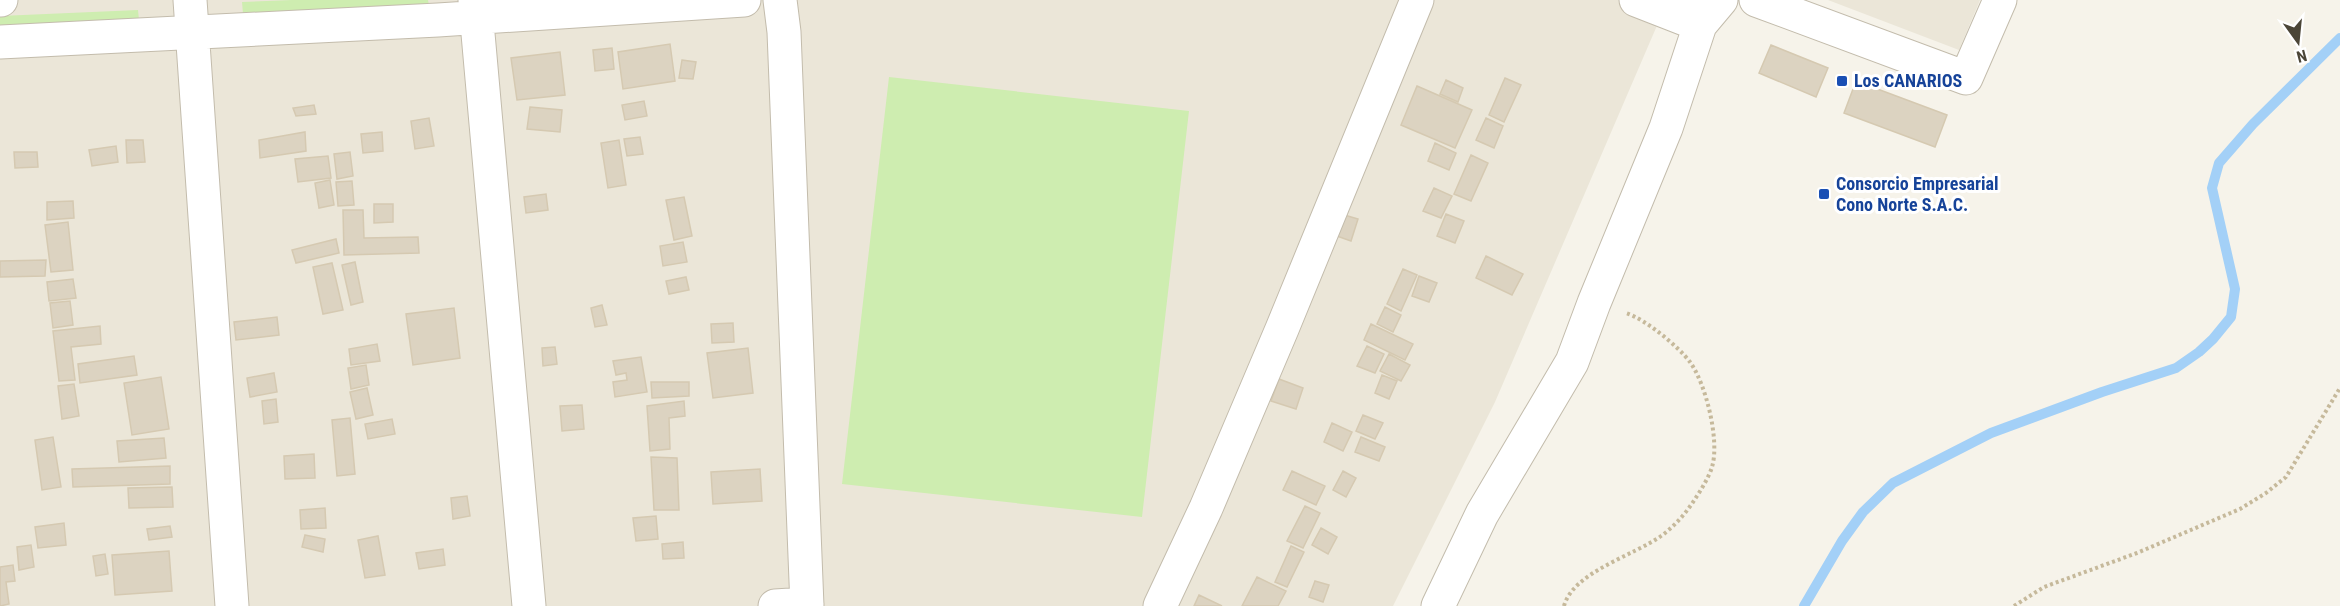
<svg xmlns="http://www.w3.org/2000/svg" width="2340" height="606" font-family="'Roboto Condensed',sans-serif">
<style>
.residential{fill:#ebe6d8}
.green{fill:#ceedb0}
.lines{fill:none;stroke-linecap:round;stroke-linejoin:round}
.stream{stroke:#a3d0f7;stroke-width:10}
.building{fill:#dcd3c1;stroke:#d5c9b1;stroke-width:1.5}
.minor-casing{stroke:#c3bcac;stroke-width:35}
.path{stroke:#c6b99b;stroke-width:4;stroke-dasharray:3 3;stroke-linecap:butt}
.minor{stroke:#fff;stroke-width:33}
.transit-dot{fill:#1a4fb4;stroke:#fff;stroke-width:2}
.labels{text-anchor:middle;stroke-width:6;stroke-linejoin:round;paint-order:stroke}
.transit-label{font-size:18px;font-weight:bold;fill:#164399;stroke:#fff;text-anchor:start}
</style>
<rect width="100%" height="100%" fill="#f6f3ea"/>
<path class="residential" d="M0,0H1668L1495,402L1393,606H0Z
M1828,0H1980L1959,50Z"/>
<path class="green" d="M292,0H428L429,5L243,14L242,2Z
M138,10L139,20L0,27V16Z
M889,77L1189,111L1142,517L842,484Z"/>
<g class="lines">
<path class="stream" d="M1804,606L1842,541L1863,512L1893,483L1991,433L2102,392L2176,368L2199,352L2213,339L2231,317L2235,289L2212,188L2219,163L2253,124L2340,38"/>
</g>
<path class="building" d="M670,44L675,81L623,89L618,52Z
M1771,45L1828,68L1816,97L1759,73Z
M612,48L614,69L595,71L593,50Z
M560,52L565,95L517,100L511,58Z
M682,60L696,62L693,79L679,78Z
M1505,78L1521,85L1504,122L1489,115Z
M1446,80L1463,88L1458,102L1440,94Z
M1856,81L1947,115L1935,147L1844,113Z
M1417,86L1472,110L1455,148L1401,125Z
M644,101L647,116L625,120L622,105Z
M314,105L316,114L296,116L293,108Z
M530,107L562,110L560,132L527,129Z
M429,118L434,146L415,149L411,121Z
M1486,118L1503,126L1494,148L1476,140Z
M305,132L306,151L260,158L259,140Z
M382,132L383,151L363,153L361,134Z
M640,137L643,154L627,156L624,139Z
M126,140H143L145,162L127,163Z
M619,140L626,185L608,188L601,143Z
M1435,143L1456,153L1449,170L1428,161Z
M116,146L118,162L92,166L89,150Z
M14,152H37L38,167L15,168Z
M350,152L353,176L337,179L334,154Z
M1471,155L1488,163L1471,201L1454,194Z
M328,156L331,178L298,182L295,159Z
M330,180L334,205L319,208L315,183Z
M352,181L354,205L338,206L336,182Z
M1434,188L1452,196L1441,218L1423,211Z
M546,194L548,210L526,213L524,197Z
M684,197L692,236L674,240L666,200Z
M73,201L74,218L47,220V202Z
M374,204H393V222L374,223Z
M343,210H363L364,238L418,237L419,253L344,255Z
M1341,214L1358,219L1351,241L1334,235Z
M1446,214L1464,221L1455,243L1437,236Z
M68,222L73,270L51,272L45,225Z
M336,239L339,253L296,263L292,250Z
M683,242L687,262L663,266L660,246Z
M1486,256L1523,274L1512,295L1476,278Z
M46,260L45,276L0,277V261Z
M355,262L363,302L351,305L342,265Z
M332,263L343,310L323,314L313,267Z
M1403,269L1417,275L1401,311L1387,304Z
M1419,276L1437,283L1429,302L1412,296Z
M686,277L689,290L669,294L666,281Z
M73,279L76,298L49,301L47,282Z
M70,301L73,325L53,328L50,303Z
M602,305L607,325L595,327L591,308Z
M1385,307L1401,315L1393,332L1377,324Z
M454,308L460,358L413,365L406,314Z
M277,317L279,335L236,340L234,322Z
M733,323L734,342L712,343L711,324Z
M1371,324L1413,344L1405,360L1364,340Z
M100,326L101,344L71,347L75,380L59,381L53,331Z
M377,344L380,361L351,365L349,349Z
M1367,346L1384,354L1375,373L1357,366Z
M555,347L557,364L543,366L542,348Z
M748,348L753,393L713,398L707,353Z
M1389,354L1410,365L1401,381L1380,371Z
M134,356L137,375L80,383L78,364Z
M641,357L647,392L615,397L613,382L627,380L626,373L616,375L613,361Z
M366,365L369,385L351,389L348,368Z
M274,373L277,392L250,397L247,378Z
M1382,375L1397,381L1389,399L1375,393Z
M161,377L169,429L132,435L124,383Z
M1279,379L1303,388L1296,409L1271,401Z
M651,382H689V396L652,398Z
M74,384L79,416L62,419L58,386Z
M367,388L373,415L356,419L350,392Z
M276,399L278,422L264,424L262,401Z
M684,401L685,416L669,418L670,449L650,451L647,406Z
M582,405L584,429L562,431L560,406Z
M1363,415L1383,423L1375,439L1356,431Z
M350,418L355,474L337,476L332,420Z
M392,419L395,434L368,439L365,424Z
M1332,423L1352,432L1343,451L1324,442Z
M53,437L61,487L42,490L35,440Z
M1361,437L1385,447L1379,461L1355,452Z
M164,438L166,458L119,462L117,441Z
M314,454L315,478L285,479L284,456Z
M651,457L677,458L679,510H654Z
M170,466V484L73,487L72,469Z
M760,469L762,501L713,504L711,472Z
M1292,471L1325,486L1316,505L1283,490Z
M1343,471L1356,478L1346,497L1333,490Z
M172,487L173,507L129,508L128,488Z
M467,496L470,516L453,519L451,498Z
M1305,506L1320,513L1303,548L1287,541Z
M325,508L326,528L301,529L300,510Z
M656,516L658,539L636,541L633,518Z
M64,523L66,545L38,548L35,527Z
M170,526L172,537L149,540L147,529Z
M1321,528L1337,537L1328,554L1312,545Z
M305,535L325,539L323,552L302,547Z
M378,536L385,575L365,578L358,540Z
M683,542L684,558L663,559L662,544Z
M31,545L34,567L19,570L17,547Z
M1291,546L1304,552L1287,587L1275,582Z
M443,549L445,565L419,569L416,553Z
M169,551L172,591L115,595L112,555Z
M105,554L108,574L96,576L93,556Z
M13,565L15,581L6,582L9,604L0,606V567Z
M1257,577L1286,591L1278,606H1242Z
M1315,581L1329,585L1323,602L1309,597Z
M1199,595L1222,606H1194Z"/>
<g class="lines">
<g class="minor-casing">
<path id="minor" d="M0,0H1
M190,0L232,606
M475,0L529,606
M780,0L784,32L807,606
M1636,0L1700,25L1721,0
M1756,0L1966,78L2000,0
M0,42L438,20L744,0
M775,606L807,604
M1160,606L1206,508L1282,329L1417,0
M1438,606L1482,514L1572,362L1594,303L1666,128L1700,25L1697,0"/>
</g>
<path class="path" d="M1564,606C1573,572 1635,555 1661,536C1675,526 1686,513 1695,499C1701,490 1709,477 1712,467C1720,441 1706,384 1690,362C1678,346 1645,319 1626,313
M2014,606L2044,587L2137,553L2240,509L2266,493L2286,477L2340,388"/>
<use href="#minor" class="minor"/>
</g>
<g class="transit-dot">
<rect x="1836" y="75" width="12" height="12" rx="3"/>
<rect x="1818" y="188" width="12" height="12" rx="3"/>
</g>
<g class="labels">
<g class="transit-label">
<text x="1854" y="87">Los CANARIOS</text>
<text x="1836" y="190">Consorcio Empresarial<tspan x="1836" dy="21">Cono Norte S.A.C.</tspan></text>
</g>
</g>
<g transform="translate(2298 42) rotate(165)" stroke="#ffffff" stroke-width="4.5" paint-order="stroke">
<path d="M0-4.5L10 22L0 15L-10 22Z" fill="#4b4537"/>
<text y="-9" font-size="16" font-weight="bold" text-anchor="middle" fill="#4b4537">N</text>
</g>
</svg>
